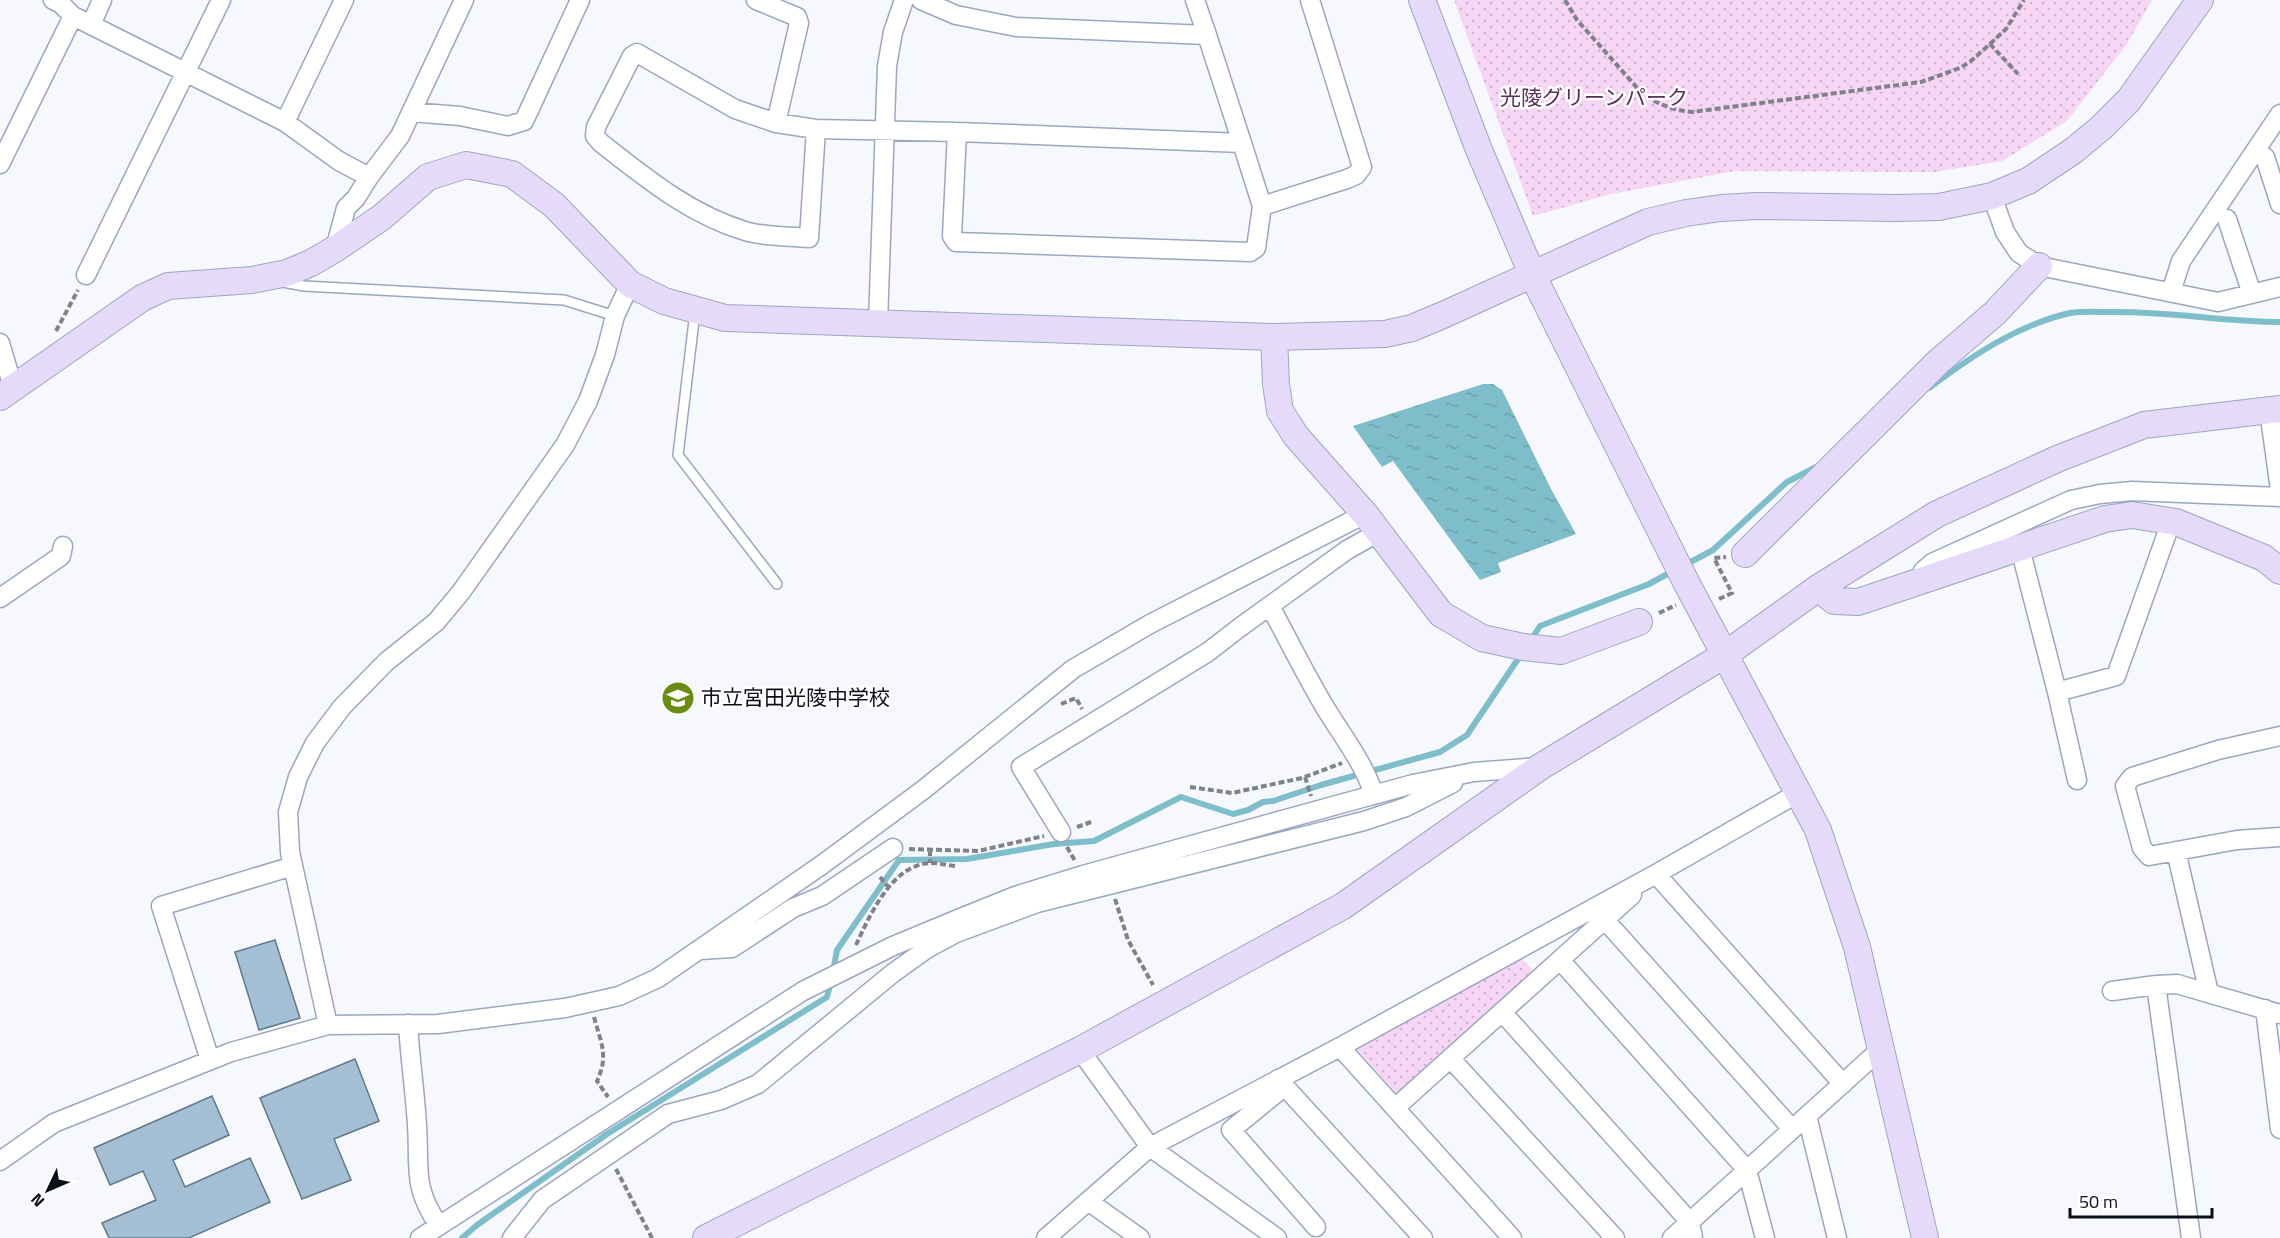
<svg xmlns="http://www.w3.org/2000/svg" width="2280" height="1238" font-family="'Titillium Web','Noto Sans JP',sans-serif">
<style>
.park{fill:url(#park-dots)}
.water{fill:url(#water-ripples)}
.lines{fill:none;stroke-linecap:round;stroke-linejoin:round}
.stream{stroke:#7ebecb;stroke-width:6}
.building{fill:#a4bfd3;stroke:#60788b;stroke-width:1.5}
.lane-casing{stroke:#9ca6c1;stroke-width:12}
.street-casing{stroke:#9ca6c1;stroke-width:21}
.secondary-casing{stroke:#9ca6c1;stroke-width:28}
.path{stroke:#7f828a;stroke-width:4;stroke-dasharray:6 3;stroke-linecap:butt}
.lane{stroke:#fff;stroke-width:9}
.street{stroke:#fff;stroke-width:18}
.secondary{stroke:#e6dafb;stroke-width:26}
.labels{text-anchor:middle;stroke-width:5;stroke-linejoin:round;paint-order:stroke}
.park-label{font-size:21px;fill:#5d2c5b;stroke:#fff}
.poi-label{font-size:21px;fill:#0b0e18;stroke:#fff;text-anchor:start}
</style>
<defs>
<pattern id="park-dots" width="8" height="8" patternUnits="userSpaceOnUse" patternTransform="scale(1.5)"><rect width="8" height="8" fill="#f7d5f4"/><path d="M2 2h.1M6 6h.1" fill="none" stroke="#d2b6d0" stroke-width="1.8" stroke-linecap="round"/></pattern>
<pattern id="water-ripples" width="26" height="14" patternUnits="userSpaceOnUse" patternTransform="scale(1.5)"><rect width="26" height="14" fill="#7ebecb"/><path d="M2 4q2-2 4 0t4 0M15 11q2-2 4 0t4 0" fill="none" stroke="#6ca2ae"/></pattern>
</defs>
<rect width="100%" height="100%" fill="#f6f8fe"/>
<path class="park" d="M1454,0H2152L2127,44L2067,121L2002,161L1934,172L1735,171L1611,194L1533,216Z
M1520,956L1534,972L1396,1093L1357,1049Z"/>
<path class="water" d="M1483,384H1493L1502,390L1551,489L1576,534L1498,563L1501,572L1480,580L1393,461L1382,467L1353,426Z"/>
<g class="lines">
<path class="stream" d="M1929,388C1972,356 2017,325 2070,313C2083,311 2098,312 2111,312C2168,311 2224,322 2280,322
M1685,565L1713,550L1787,482L1818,466
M1531,640L1540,626L1649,584L1673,571
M833,971L837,950L899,860L967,859L1054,844L1094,841L1181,797L1233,814L1248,810L1263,802L1273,801L1321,785L1440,752L1467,735L1522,653
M462,1238L477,1225L607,1134L827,997L831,981"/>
</g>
<path class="building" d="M275,940L300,1018L259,1030L235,952Z
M355,1059L379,1121L334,1139L351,1180L302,1199L260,1098Z
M212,1096L229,1135L173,1160L185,1187L250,1158L270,1202L189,1238H109L102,1223L156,1200L143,1171L110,1185L94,1148Z"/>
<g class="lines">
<g class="lane-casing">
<path id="lane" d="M283,282L304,286L564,300L615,316
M695,312L678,455L777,584"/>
</g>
<g class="street-casing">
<path id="street" d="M53,0L60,3L73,16L285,122L339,161L369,177
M756,0L797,17L799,23L776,123
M921,0L956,15L1016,27L1207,35L1242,143
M1195,0L1207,35
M91,25L102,0
M411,112L460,116L508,126L524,121L580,0
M285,122L344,0
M816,129L809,238C789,236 765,237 745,231C689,214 646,178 601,143L595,136L596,127L632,56L637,53L735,109L776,123L816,129L957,132L1242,143L1262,206L1256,248L1250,252L956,242L952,236L957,132
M2265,157L2280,204
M0,164L73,16
M1992,196L2005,232L2019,253L2039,266L2218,302L2280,287
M1262,206L1347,179L1356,175L1362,167L1310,0
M2227,219L2252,294
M335,249L346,208L356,198L369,177L400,136L464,0
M86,275L221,0
M2171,292L2181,261L2280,114
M878,323L887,66L893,32L904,0
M0,343L13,387
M2269,410L2280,490
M2020,548L2057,692L2077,780
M1921,582L1923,571L1932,563L2071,500L2100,494L2132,491L2280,497
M0,598L61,556L63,546
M1270,606C1289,641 1306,676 1326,709C1343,737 1364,763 1374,795
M2057,692L2116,676L2171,522
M2280,736L2218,750L2132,777L2125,786L2142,848L2149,856L2237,840L2280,837
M1061,832L1021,767L1208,652L1239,628L1347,550L1379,532
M2176,851L2209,993
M1656,874L1843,1084
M1605,920L1792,1129
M700,950L732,948L793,908L822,896L893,848
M1560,960L1747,1170L1765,1238
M2112,991L2156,985
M2265,1009L2280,1129
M1502,1012L1690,1222L1693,1238
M408,1024C410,1058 415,1092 417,1125C420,1170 412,1186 439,1226
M328,1025L290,852L288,812L298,777L315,743L342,707L386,662L436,622L461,592L565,445L588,401L605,355L615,316L630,284
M1340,1047L1512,1238
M1080,1050L1150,1147L1277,1238
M1450,1058L1615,1238
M210,1060L161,906L293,866
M1278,1079L1423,1238
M1285,1086L1231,1130L1316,1227
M1395,1108L1632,895
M1807,1116L1837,1238
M0,1161L54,1123L231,1052L328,1025L438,1024L565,1008L619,996L658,978L823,864L923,790L1073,669L1150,624L1365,514
M1088,1201L1140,1238
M420,1238L803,991L893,946L958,919L1015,896L1083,875L1413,784L1474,772L1539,767
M512,1238L542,1200L668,1114L721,1100L758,1084L893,973L928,948L956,933L1037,903L1364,821L1406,807L1453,783
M1046,1238L1150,1147L1340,1047L1656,874L1798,793
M1672,1238L1882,1048
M2191,1238L2156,985L2177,984L2280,1014"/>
</g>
<g class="secondary-casing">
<path id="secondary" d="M1422,0L1479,150L1532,274L1686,582L1818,830L1857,947L1925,1238
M1274,337L1276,384L1280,411L1296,436L1365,514L1441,614L1482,638L1523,647L1561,651L1639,622
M0,397L142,298L168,286L252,280L287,273L311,263L335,249L382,217L428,177L466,165L512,174L554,205L630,284L664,301L725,318L1274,337L1385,334L1412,328L1443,315L1648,222L1686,213L1721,208L1757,206L1896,208L1939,207L1992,196L2028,181L2073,151L2102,127L2129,100L2200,0
M1745,554L1938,362L1995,313L2039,266
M1818,588L1834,601L1858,602L2105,519L2132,515L2176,522L2264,558L2280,571
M706,1238L1080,1050L1343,906L1540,767L1726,654L1818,588L1937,514L2057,459L2144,425L2280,409"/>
</g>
<path class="path" d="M1565,0L1577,20L1640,91C1656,104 1672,110 1692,112L1921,82L1960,68L1971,61L1990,44L2018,74
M1990,44L2006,29L2024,0
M56,331L78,290
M1719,599L1732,593L1714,558L1726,557
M1659,613L1676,605
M1061,704L1076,698L1082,709
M1305,777L1311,796
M1190,787L1232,793L1302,778L1342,763
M1077,827L1094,821
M1067,847L1075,861
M909,849L978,851L1044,836
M930,850V863
M880,877L889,888
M1115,899L1128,940L1153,985
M856,945C870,915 892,864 931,863C939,863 947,865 955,866
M594,1017C601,1043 609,1056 597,1081L608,1097
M616,1169L652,1238"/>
<use href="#lane" class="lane"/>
<use href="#street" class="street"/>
<use href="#secondary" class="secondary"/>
</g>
<defs>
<g id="school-disc" transform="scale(1.725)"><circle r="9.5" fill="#6a8c12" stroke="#fff"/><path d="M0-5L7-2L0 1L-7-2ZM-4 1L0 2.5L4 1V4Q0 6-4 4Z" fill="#fff"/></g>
</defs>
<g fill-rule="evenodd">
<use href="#school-disc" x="678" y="698"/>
</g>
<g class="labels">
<g class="park-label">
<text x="1594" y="105">光陵グリーンパーク</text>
</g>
<g class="poi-label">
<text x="701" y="705">市立宮田光陵中学校</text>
</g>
</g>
<g transform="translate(48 1190) rotate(226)" stroke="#ffffff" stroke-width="4.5" paint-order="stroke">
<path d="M0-4.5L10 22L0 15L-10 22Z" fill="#0b0e18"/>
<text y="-9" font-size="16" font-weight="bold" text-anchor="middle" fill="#0b0e18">N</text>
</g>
<path d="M2070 1208v9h142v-9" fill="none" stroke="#0b0e18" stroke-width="3"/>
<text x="2079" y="1208" font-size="18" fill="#0b0e18" stroke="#ffffff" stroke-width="4.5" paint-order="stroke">50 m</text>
</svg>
